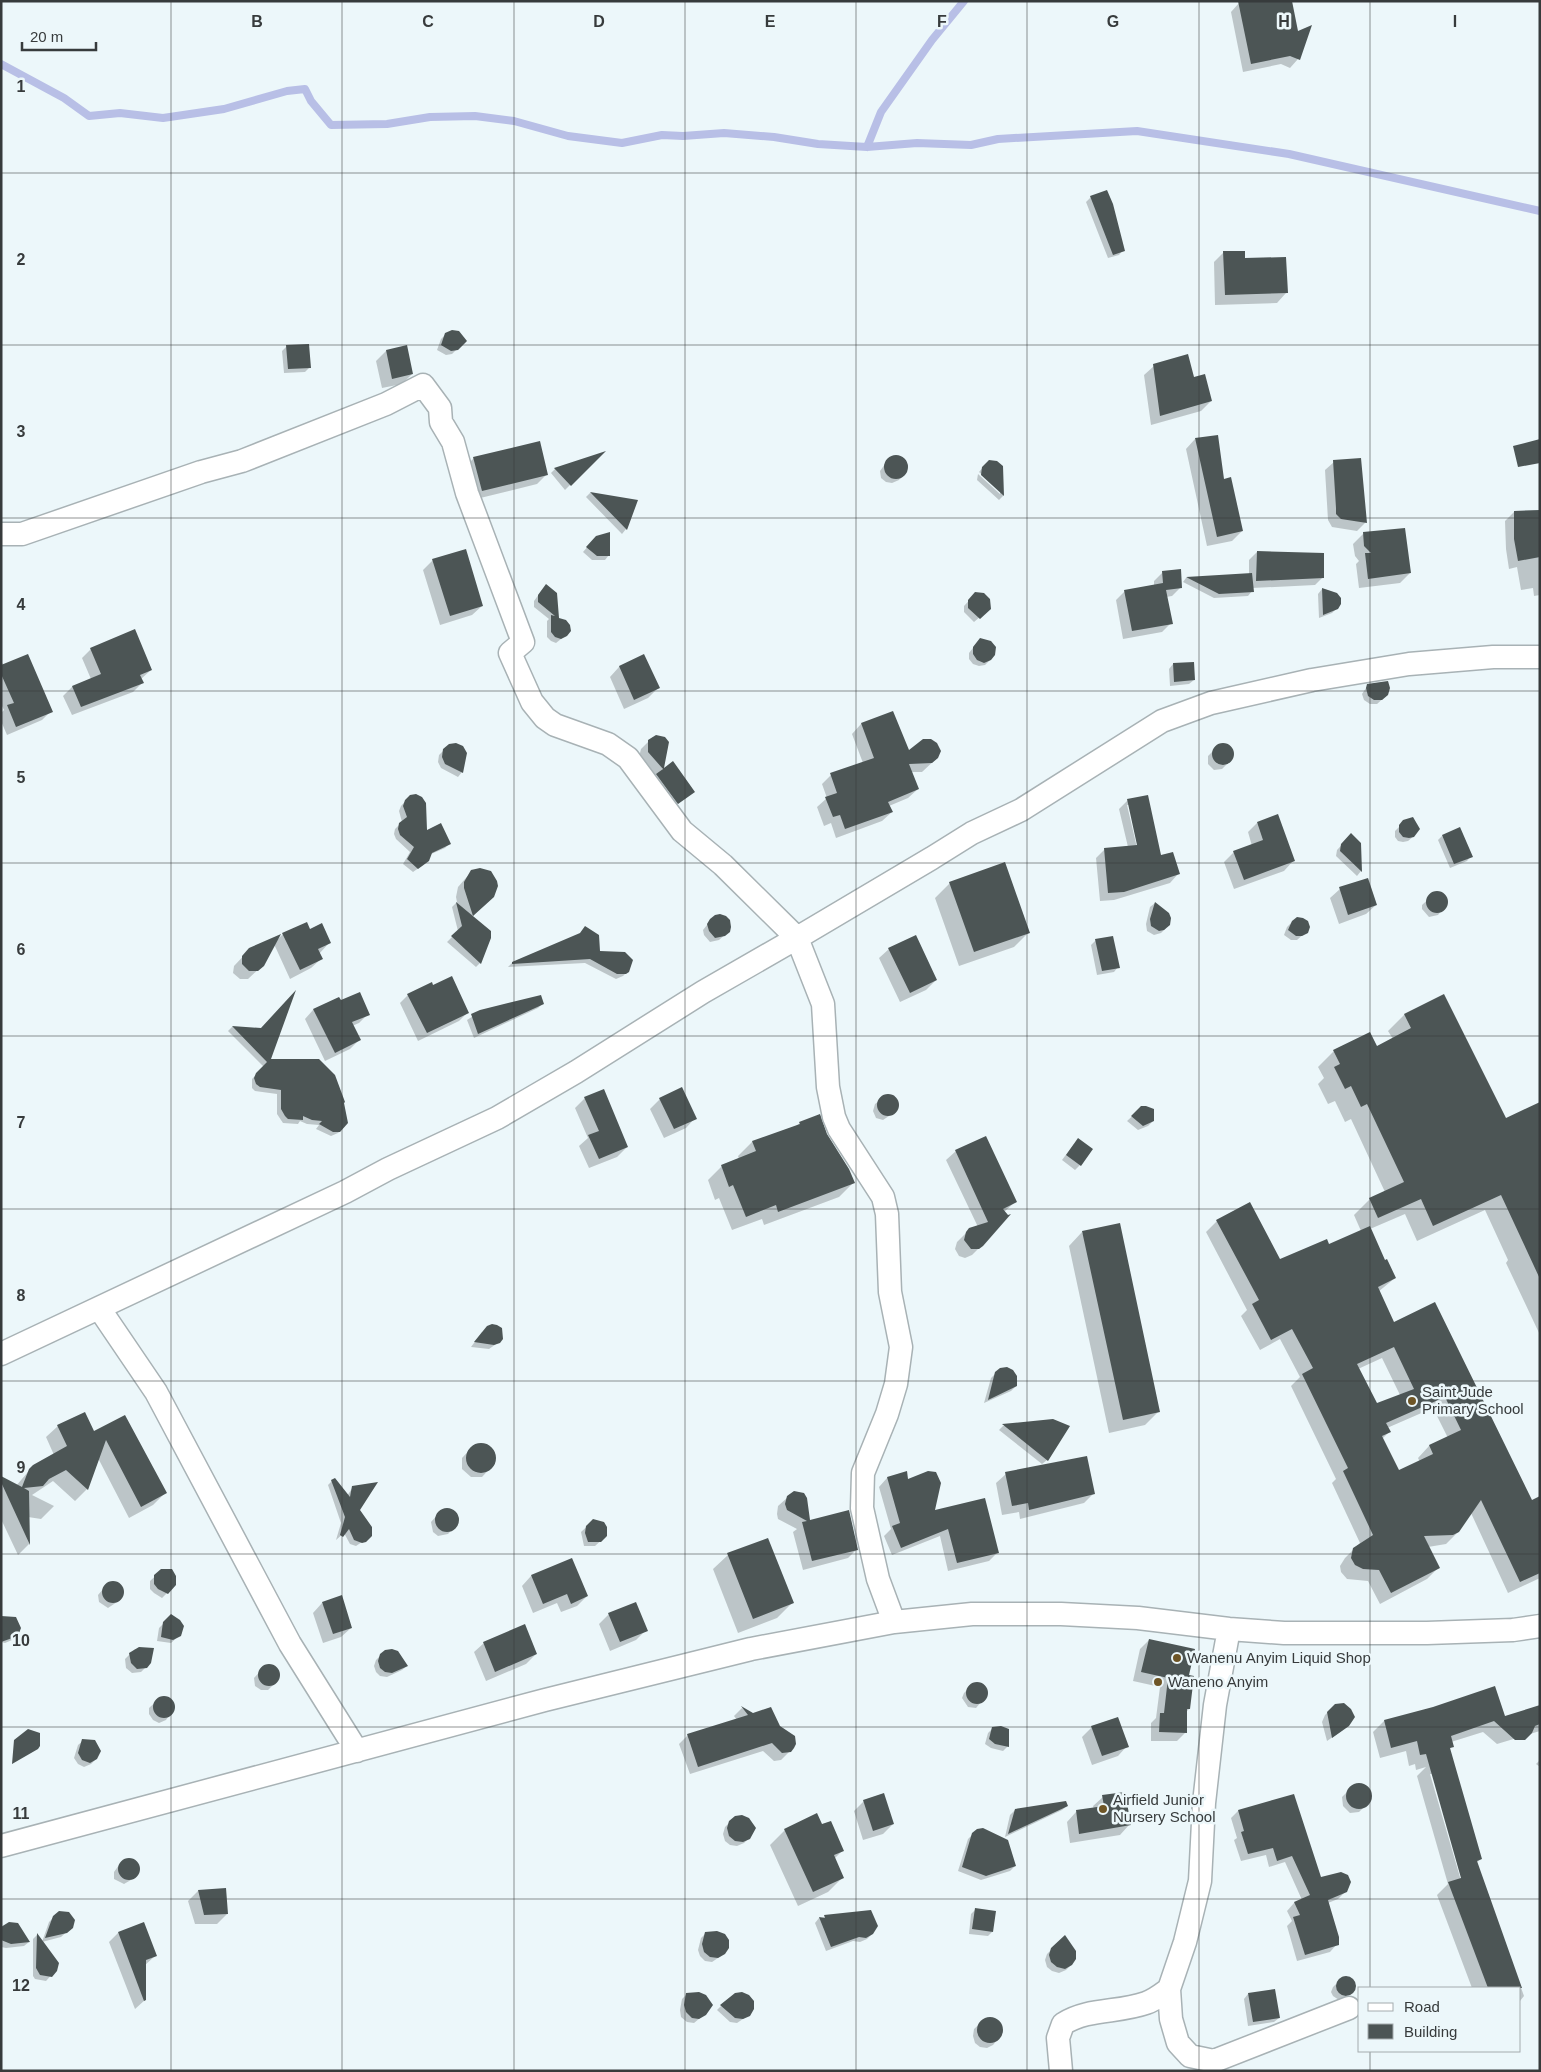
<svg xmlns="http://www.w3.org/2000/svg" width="1541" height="2072" font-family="Arial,sans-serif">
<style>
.shadow{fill:#0003;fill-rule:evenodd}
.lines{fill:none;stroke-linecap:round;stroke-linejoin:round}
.stream{stroke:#b8bfe6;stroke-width:8}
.building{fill:#4c5555;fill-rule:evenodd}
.street-casing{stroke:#a8b2b5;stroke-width:25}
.street{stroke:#fff;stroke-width:22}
.grid{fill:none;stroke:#373b3c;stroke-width:1;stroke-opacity:0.55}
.poi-dot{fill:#6e5526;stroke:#ecf7fa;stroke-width:2}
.labels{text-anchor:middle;stroke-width:5;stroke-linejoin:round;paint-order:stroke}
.poi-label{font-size:15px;fill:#373b3c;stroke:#ecf7fa;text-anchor:start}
.grid-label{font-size:16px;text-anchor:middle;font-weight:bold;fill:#373b3c;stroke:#ecf7fa;stroke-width:5;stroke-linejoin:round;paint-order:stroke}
</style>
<rect width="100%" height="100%" fill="#ecf7fa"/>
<path class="shadow" d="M1239,3L1298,59L1290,68L1281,64L1243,72L1231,12Z
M1091,197L1123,250L1119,255L1108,258L1086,202Z
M1224,252L1244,259L1286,293L1277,303L1215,305L1214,262Z
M446,334L465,341L452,354L446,355L437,350L441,339Z
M287,346L309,368L305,372L284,373L282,351Z
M406,347L412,374L402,384L382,388L376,361L386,351Z
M1154,366L1194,379L1211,401L1201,411L1151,425L1144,375Z
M1195,439L1223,480L1242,531L1232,541L1207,546L1186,449Z
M602,453L565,490L551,473L555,469Z
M894,457L901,458L906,462L907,469L899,480L892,483L886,482L881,478L880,471L888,460Z
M474,458L547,474L537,484L472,500L464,468Z
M1334,462L1365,523L1357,531L1332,527L1328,520L1325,470Z
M984,466L1002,467L1003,496L999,500L977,480L978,474L1000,494V491L979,472Z
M590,493L636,501L626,529L622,534L586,497Z
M1540,511V595L1534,596L1533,588L1521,590L1517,567L1509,569L1506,549L1505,521L1514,512Z
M1363,534L1410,573L1400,583L1359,588L1356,564L1359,561L1355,556L1353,544Z
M596,537L609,555L605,560H592L583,552Z
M1257,552L1322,578L1315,585L1252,588V591L1248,596L1214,598L1183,582L1186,578L1249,574V560Z
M433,560L482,606L472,615L440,625L423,570Z
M1163,572L1181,587L1172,596L1166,597L1171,623L1162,632L1123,639L1116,600L1125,591L1154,585V581Z
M1322,589L1337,608L1332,613L1319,618L1318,594Z
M542,590L566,635L556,643L551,641L547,637V621L549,619L534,607V601Z
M976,593L987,611L974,622L964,612V606Z
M976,644L990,660L985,665L979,666L973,664L969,659V653Z
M91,649L151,670L141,679L142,683L133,692L72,715L63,696L72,687L91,679L82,658Z
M643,656L658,688L648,698L624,709L610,677L619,667Z
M1,662L51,711L42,720L7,735L1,721V713L4,710L1,704Z
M1173,664L1194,680L1189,684L1170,686L1169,669Z
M1368,685L1387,695L1377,704H1370L1364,700L1362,694Z
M892,713L908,752L937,758L922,772H911L918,789L908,798L889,806L892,812L882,821L836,838L831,823L824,826L817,807L827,798L822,784L831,775L863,763L852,734L861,724Z
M653,737L668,746L662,771L693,791L669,811L639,757L641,749Z
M1227,744L1233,750V758L1222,769L1214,770L1208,764V756L1219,745Z
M449,745L462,772L458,777L441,768L438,762L439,755Z
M410,796L426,832L449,844L445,848L429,855L423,865L413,872L403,864L410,852L396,839L394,834L395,829L402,822L399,811L401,806Z
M1128,800L1160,857L1178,874L1170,883L1114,900L1100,901L1096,858L1105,849L1128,847L1119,809ZM1127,805H1130L1140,851L1138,852Z
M1404,822L1414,836L1408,841L1403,842L1398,841L1395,837V831Z
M1257,823L1293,861L1284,871L1234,889L1224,862L1234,852L1252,846L1248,832Z
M1351,835L1360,844L1361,871L1357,876L1336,856L1337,850Z
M1442,836L1471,856L1467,861L1450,868L1438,840Z
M472,871L484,905L471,917L480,963L476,967L447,942L458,931L452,907L457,902L456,897L458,887Z
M950,883L1029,932L1014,947L959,966L935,898Z
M1340,889L1376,905L1366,914L1339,924L1330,898Z
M1435,893H1442L1446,900V905L1438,915L1429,917L1422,909V905Z
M1155,903L1166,928L1161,933L1154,935L1147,931L1146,924L1150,907Z
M711,920L728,932L719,940L710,942L704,935L703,930Z
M1292,922L1306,932L1297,940H1291L1284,935L1287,927Z
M310,930L329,943L319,954L321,959L311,968L290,979L274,944L263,965L248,979H240L233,973L234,966L250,949L276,941L283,934Z
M1096,940L1118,967L1114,972L1097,975L1091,945Z
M889,949L936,980L926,990L900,1002L879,958Z
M599,952L628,971L623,976L616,979L585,963L508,967L512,963Z
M433,987L468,1012L459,1021L418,1041L400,1003L408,995Z
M1444,996L1506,1119L1540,1107V1335L1506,1263L1508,1260L1485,1210L1417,1241L1405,1214L1370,1229L1384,1262L1395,1278L1378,1292L1393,1324L1532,1501L1540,1508V1578L1508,1593L1471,1513L1458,1532L1446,1544L1428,1547L1439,1567L1427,1579L1380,1604L1368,1581L1347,1579L1341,1572L1340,1566L1345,1558L1360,1543L1332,1483L1336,1479L1291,1386L1300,1377L1280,1339L1260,1350L1241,1316L1247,1310L1206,1232L1217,1221L1280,1261L1329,1246L1361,1231L1354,1215L1370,1199L1385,1192L1351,1119L1345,1122L1335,1101L1328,1104L1318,1084L1324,1078L1318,1067L1334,1051L1376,1048L1393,1039L1388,1031L1404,1015ZM1382,1358L1400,1395L1376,1405L1358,1369ZM1433,1408L1448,1438L1429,1446L1418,1458L1420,1462L1398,1472L1382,1439L1389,1432L1387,1428Z
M338,998L340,1002L368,1014L359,1023L352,1026L359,1040L350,1049L325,1061L305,1019L313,1010Z
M543,1003L538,1008L474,1038L467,1020L481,1011Z
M232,1027L261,1029L270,1060L347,1123L343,1128L338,1133L331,1136L316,1129L319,1125L307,1124L300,1121L298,1124L283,1123L277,1114V1094L255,1091L252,1088V1079L264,1067L228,1031Z
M887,1095H894L898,1105L895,1112L883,1120L876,1118L873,1111L875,1104Z
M585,1098L627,1147L617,1157L589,1168L579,1146L588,1138L575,1108Z
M660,1099L695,1118L686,1128L664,1138L650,1109Z
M1141,1108L1153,1121L1148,1126L1138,1130L1127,1121Z
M800,1123L826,1135L853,1183L839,1197L764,1225L762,1219L732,1230L719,1198L715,1200L708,1180L722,1166L739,1159L738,1156L752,1142L796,1126Z
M1074,1144L1080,1165L1075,1170L1062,1160Z
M956,1151L1015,1202L1004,1212L982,1245L972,1255L965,1258L959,1256L955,1249L957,1242L970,1229L978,1227L946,1160Z
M1082,1232L1158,1412L1145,1425L1109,1433L1069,1246Z
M482,1332L499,1342L489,1349L471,1347Z
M996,1373L1016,1386L1011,1391L984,1403L991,1378Z
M124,1416L165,1493L153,1505L129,1518L98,1458L87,1489L75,1501L53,1481L32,1495L54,1506L41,1519L28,1517L29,1544L18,1555L1,1519V1478L16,1486L33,1466L54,1455L46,1437L58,1426L94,1433Z
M1053,1420L1047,1460L1042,1464L999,1430L1003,1426Z
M487,1444L494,1452L495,1463L482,1477H471L462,1469V1458L474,1445Z
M906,1473V1480L933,1511L998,1552L989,1561L948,1571L940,1536L892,1555L884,1536L891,1529L879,1487L887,1478Z
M1006,1474L1094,1493L1084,1503L1020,1519L1019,1512L1002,1515L996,1483Z
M332,1481L347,1496L353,1487L368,1538L356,1546L350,1544L344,1533L336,1540L341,1523L328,1485Z
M788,1497L809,1521L857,1549L848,1558L803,1570L793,1532L797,1529L778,1519L777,1514L778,1506Z
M445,1510L455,1513L457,1524L448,1534L438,1536L433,1532L431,1522L440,1512Z
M594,1520L606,1536L595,1546H584L581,1532Z
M728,1555L792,1603L777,1618L738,1633L713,1569Z
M162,1570L167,1593L162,1598L154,1593L150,1589V1581Z
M531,1576L587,1596L577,1606L561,1612L557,1603L533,1613L522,1586Z
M109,1582L119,1583L123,1590L120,1600L108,1608L99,1602L98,1595Z
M322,1603L351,1628L341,1637L323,1643L313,1613Z
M609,1614L646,1630L636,1640L610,1651L599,1624Z
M171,1616L182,1633L171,1643L157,1641L159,1628Z
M1,1624L17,1636L12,1640L5,1643L1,1642Z
M1149,1640L1189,1709L1186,1712L1185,1733L1177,1741H1151V1723L1156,1718L1160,1687L1133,1681L1140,1649Z
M484,1643L536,1654L526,1664L486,1681L474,1652Z
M135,1649H153L146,1667L141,1672L132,1673L126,1668L125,1659Z
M381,1655L407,1666L402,1670L387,1677L380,1676L376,1672L374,1666L376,1660Z
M272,1666L279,1672L278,1680L268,1690H261L255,1686L254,1678L264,1667Z
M979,1683L984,1685L987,1695L976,1708L968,1707L962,1698L964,1693L973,1684Z
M161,1697L171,1700L175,1707L166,1720L159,1723L153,1720L149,1714V1708Z
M1540,1706V1731L1497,1744L1483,1732L1451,1742L1452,1746L1449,1750L1481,1859L1476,1863L1524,1996L1520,2001V1988H1472L1437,1895L1448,1884L1417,1776L1426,1767L1416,1770L1415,1764L1409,1766L1406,1751L1380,1758L1373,1732L1384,1721L1504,1717ZM1430,1774H1433L1464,1883L1462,1884Z
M742,1708L753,1714L790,1751L781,1760L774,1761L763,1751L690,1774L679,1744L688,1735L737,1720L734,1716Z
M1330,1710L1343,1730L1327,1741L1322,1722L1325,1715Z
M1092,1727L1127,1746L1118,1756L1092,1765L1082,1737Z
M993,1728L1008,1746L1003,1751L991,1748L985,1744L988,1733Z
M83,1741L96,1759L91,1764L84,1767L78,1764L74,1758L78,1745Z
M1540,1760V1767L1536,1764Z
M1363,1784L1370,1791L1371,1800L1359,1812L1350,1813L1343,1806L1342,1797L1354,1785Z
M1293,1795L1320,1878L1346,1891L1338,1899L1328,1903L1337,1944L1330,1952L1297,1961L1287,1926L1292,1921L1287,1911L1294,1903L1302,1900L1285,1862L1269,1867L1266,1855L1241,1861L1234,1840L1237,1838L1231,1818L1238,1811Z
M1103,1797L1129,1825L1120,1835L1070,1843L1067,1822L1076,1812L1094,1809L1093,1806Z
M864,1801L893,1824L883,1834L863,1840L854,1811Z
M1067,1806L1062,1810L1005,1837L1010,1815L1015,1810Z
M730,1822L749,1838L744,1843L737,1846L730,1845L725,1841L723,1834L725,1827Z
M821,1826L843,1850L834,1859L843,1877L828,1892L798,1906L770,1845L785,1830Z
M977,1830L1015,1866L1010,1871L981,1880L958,1871L968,1839Z
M127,1859L135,1861L139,1867L136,1877L124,1884L114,1879V1872L119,1865Z
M225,1889L227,1914L217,1924H195L188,1901L198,1891Z
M976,1909L992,1932L988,1936L969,1934L971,1914Z
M870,1911L872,1934L867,1939L860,1942L853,1941L826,1951L815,1923L819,1918Z
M59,1912L72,1927L61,1937L42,1942L49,1922Z
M1,1929L29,1942L24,1946L6,1948L1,1947Z
M118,1933L155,1956L144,1966L145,2000L135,2009L109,1942Z
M706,1933L724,1954L712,1962L705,1961L700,1956L698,1950L701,1938Z
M37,1935L56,1970L46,1981L35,1979L33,1976V1939Z
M1052,1949L1071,1965L1066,1970L1059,1973L1052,1971L1047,1967L1045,1960L1047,1954Z
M1344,1976L1352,1979L1354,1989L1347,1998L1339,2000L1333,1996L1331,1992L1333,1987Z
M687,1994L705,2014L694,2023L687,2022L681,2017L680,2010L682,1999Z
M1248,1994L1279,2018L1274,2022L1248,2026L1244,1999Z
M721,2006L749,2015L737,2023L730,2022L717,2010Z
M992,2018L998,2021L1002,2027V2034L993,2045L987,2048L980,2047L975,2043L973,2036L974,2029L985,2019Z"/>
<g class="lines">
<path class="stream" d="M1,64L64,98L89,116L120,113L163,118L224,109L287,91L305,89L311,101L331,125L387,124L430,117L475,116L514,121L568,136L622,143L662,135L683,136L724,133L774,137L818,144L867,147L917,143L971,145L998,139L1137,131L1289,154L1540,211
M867,147L881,112L932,40L964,1"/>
</g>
<path class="building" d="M1238,1H1292L1298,31L1312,25L1300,60L1290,56L1251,64Z
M1107,190L1113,204L1125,251L1113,255L1090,196Z
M1223,251H1245V258L1286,257L1288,293L1225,295Z
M452,330L459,331L467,341L458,350L451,351L441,345L445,333Z
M309,344L311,368L288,369L286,345Z
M407,345L413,374L392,379L386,350Z
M1188,354L1194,377L1205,374L1212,401L1160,416L1153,364Z
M1218,435L1224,479L1231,477L1243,531L1217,537L1195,438Z
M1540,439V463L1518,467L1513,446Z
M540,441L548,475L482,491L473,457Z
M606,451L571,486L554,468Z
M884 467a12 12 0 1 1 24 0a12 12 0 1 1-24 0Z
M1361,458L1367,523L1341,519L1336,514V508L1333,460Z
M989,460L997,461L1003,466L1004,496L981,475L982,467Z
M590,492L638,500L627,530Z
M1540,510V557L1518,561L1514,539V511Z
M1405,528L1411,573L1368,579L1365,553H1371L1364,546L1363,532Z
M610,532V556H597L586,547L596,536Z
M466,549L483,606L450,616L432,559Z
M1257,551L1324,553V578L1256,581Z
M1181,569L1182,588L1166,590L1173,624L1132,631L1124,590L1163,583L1162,571Z
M1252,573L1254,592L1219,594L1186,577Z
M546,584L557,593L559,618L566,620L570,625L571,631L567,636L561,639L555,637L551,632V615L555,616L538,602V595Z
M1322,588L1337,593L1341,598V604L1338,609L1323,615Z
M975,592L984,593L990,599L991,609L980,619L968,608V600Z
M135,629L152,670L140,675L144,683L81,707L72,686L101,674L90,648Z
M980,638L991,641L996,647L995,655L991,660L984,663L977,660L973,654V647Z
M28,654L53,712L16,727L7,705L14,703L1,674V665Z
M644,654L660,688L634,700L619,666Z
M1194,662L1195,680L1174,682L1173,663Z
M1388,681L1390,688L1388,695L1382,700H1374L1368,696L1366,688L1367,684Z
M893,711L909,750L923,739H931L937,743L941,751L938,758L932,763L909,764L919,789L888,802L893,812L845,829L840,815L833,817L825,797L837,793L830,773L874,758L861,723Z
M656,735L665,737L669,742L664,768L673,761L695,792L678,804L656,774L663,769L648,752V740Z
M1212 754a11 11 0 1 1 22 0a11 11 0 1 1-22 0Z
M456,743L463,746L467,753L463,773L445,764L442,757L443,749L449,744Z
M416,794L422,797L426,803L427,830L441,823L451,844L432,853L429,861L418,869L407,859L414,847L400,835L398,829L399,823L407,817L403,806L405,800L410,795Z
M1148,795L1161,855L1173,852L1180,874L1124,892L1108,893L1104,848L1137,845L1127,799Z
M1278,814L1295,861L1244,880L1233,851L1263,840L1257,822Z
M1413,817L1420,829L1414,837L1409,838L1403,837L1399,832V825L1403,820Z
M1460,827L1473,857L1454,864L1442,835Z
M1351,833L1361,843L1362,872L1340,851L1341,844Z
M1005,862L1030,933L974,952L949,882Z
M480,868L491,871L497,881L498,886L494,897L473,916L464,888V882L471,870Z
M1368,878L1377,905L1348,915L1339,887Z
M1426 902a11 11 0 1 1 22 0a11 11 0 1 1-22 0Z
M456,902L491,931V938L481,964L451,936L462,926Z
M1155,902L1169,913L1171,918L1170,925L1164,930L1159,931L1151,926L1150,919Z
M720,914L726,916L730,920L731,927L730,932L725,936L715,938L709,931L707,924L710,919L715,915Z
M1297,917L1303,918L1308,921L1310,927L1308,933L1302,936H1296L1288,930L1292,921Z
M307,922L310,929L322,923L331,943L318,949L323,959L300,970L282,933Z
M585,926L599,935L600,951L625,952L633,960L629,972L626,974H617L590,959L512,964V962L580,933Z
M281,934L264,966L258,971H249L242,964V956L249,948Z
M916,935L937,980L910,993L888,948Z
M1113,936L1120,968L1102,971L1095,939Z
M452,976L469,1013L427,1033L407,994L432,982L433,985Z
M296,990L271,1059H319L335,1075L345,1102L344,1103L348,1123L340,1132H333L319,1124L322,1121L312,1120L303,1116V1120L288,1119L285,1116L281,1109V1090L260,1087L256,1084L254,1078L256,1073L267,1062L232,1026L261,1028Z
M360,992L370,1015L352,1022L361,1040L335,1053L313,1009L339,997L341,1000Z
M1444,994L1506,1118L1540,1102V1279L1501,1195L1433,1226L1421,1199L1378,1218L1369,1198L1404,1182L1367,1104L1361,1107L1351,1086L1345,1089L1334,1067L1340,1064L1333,1050L1370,1032L1377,1046L1411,1028L1404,1014Z
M541,995L544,1004L478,1034L471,1014L480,1010Z
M682,1087L697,1119L674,1129L659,1098Z
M604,1089L628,1147L599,1159L588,1135L599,1131L584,1097Z
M877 1105a11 11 0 1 1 22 0a11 11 0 1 1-22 0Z
M1141,1106H1146L1154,1109V1121L1143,1126L1131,1116Z
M820,1114L827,1134L849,1169L855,1183L778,1212L776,1205L746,1217L733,1185L729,1187L721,1165L756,1151L752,1141L800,1124L799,1122Z
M986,1136L1017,1202L1003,1209L1008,1215L1011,1214L983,1246L979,1249H971L964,1240L966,1232L969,1228L988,1222L955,1150Z
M1078,1138L1093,1149L1081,1166L1066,1155Z
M1250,1202L1280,1259L1327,1239L1329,1244L1370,1226L1385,1260L1387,1259L1396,1278L1378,1287L1394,1322L1435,1302L1532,1500L1540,1496V1573L1520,1582L1481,1500L1459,1532L1453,1535L1424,1536L1440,1568L1391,1593L1379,1570L1363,1569L1355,1565L1351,1558L1353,1548L1373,1535L1343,1471L1348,1468L1302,1374L1313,1368L1292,1329L1271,1340L1252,1304L1259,1300L1216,1220ZM1394,1347L1414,1389L1377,1403L1357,1364ZM1445,1397L1461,1430L1429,1445L1433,1454L1399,1470L1382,1436L1391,1432L1386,1423Z
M1120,1223L1160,1412L1123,1420L1082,1231Z
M492,1324L497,1325L502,1328L503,1339L500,1343L494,1345L474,1342L487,1326Z
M1007,1367L1013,1370L1017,1376V1386L988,1400L995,1372L1000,1368Z
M85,1412L94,1431L125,1415L167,1493L141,1507L106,1440L88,1490L66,1470L49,1479L43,1486L24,1488L29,1491L30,1545L1,1482V1476L22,1487L29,1469L33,1465L67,1446L57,1425Z
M1053,1419L1070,1426L1048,1461L1002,1424Z
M466 1458a15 15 0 1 1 30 0a15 15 0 1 1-30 0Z
M1087,1456L1095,1494L1029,1510L1028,1503L1012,1506L1005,1472Z
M907,1471L908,1479L928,1471L936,1472L941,1483L935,1510L985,1498L999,1553L957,1563L948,1529L901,1548L892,1526L900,1523L887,1477Z
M335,1478L350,1497L352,1486L378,1482L360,1510L372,1527V1536L366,1542L362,1543L354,1540L349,1529L343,1537L340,1535L345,1517L331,1480Z
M794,1491L804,1493L807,1498L810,1520L849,1510L858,1550L812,1561L802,1522L807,1521L787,1510L785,1504L787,1496Z
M435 1520a12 12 0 1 1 24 0a12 12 0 1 1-24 0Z
M593,1519L604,1522L607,1527V1536L601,1542H588L585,1533L586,1526Z
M768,1538L794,1603L753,1619L727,1553Z
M572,1558L588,1596L571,1604L567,1594L543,1604L531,1575Z
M161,1569H172L176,1576V1585L168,1594L158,1589L154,1584V1575Z
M102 1592a11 11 0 1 1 22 0a11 11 0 1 1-22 0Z
M342,1595L352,1628L333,1634L322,1602Z
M636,1602L648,1631L620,1642L608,1613Z
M171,1614L180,1620L184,1626L181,1636L173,1640L161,1637L163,1622Z
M1,1616L16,1617L21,1628L18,1636L1,1642Z
M525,1624L537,1654L495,1672L483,1642Z
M1149,1639L1195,1649L1189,1675L1194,1676L1190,1709H1187V1733L1159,1732L1160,1713H1164L1168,1678L1141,1672Z
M139,1647L154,1648L151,1663L147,1668L137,1669L131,1663L129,1653Z
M392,1649L398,1651L408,1666L392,1673L385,1672L380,1668L378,1661L380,1654L385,1650Z
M258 1675a11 11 0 1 1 22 0a11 11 0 1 1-22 0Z
M966 1693a11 11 0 1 1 22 0a11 11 0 1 1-22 0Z
M1495,1686L1505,1716L1540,1705V1724L1535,1726L1532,1733L1525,1740H1515L1494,1721L1451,1736L1454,1747L1450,1748L1482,1859L1477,1861L1522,1988H1488L1448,1882L1461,1878L1426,1754L1420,1755L1417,1741L1391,1748L1384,1720L1433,1707Z
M153 1707a11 11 0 1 1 22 0a11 11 0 1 1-22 0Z
M1344,1703L1351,1709L1355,1717L1349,1726L1332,1738L1327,1712L1335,1704Z
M741,1706L753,1713L771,1707L780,1726L795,1736L796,1744L794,1748L791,1752L782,1753L772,1743L698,1767L687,1734L748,1715Z
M1118,1717L1129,1747L1102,1756L1091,1726Z
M1001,1726L1009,1729V1747L995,1744L989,1739L992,1727Z
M28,1729L40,1733V1746L38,1749L12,1764L14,1740Z
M82,1739L95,1740L101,1751L97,1759L90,1763L82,1760L78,1753Z
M1346 1796a13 13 0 1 1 26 0a13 13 0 1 1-26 0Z
M1125,1792L1131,1825L1079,1834L1076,1810L1104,1806L1102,1795Z
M884,1793L894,1824L873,1831L863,1800Z
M1294,1794L1321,1877L1341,1872L1348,1875L1351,1882L1347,1892L1328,1900L1339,1937V1945L1305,1955L1293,1917L1300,1915L1294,1902L1310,1895L1292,1856L1277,1861L1273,1848L1248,1854L1241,1832L1244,1831L1238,1810Z
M1066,1801L1068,1806L1008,1834L1015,1809Z
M817,1813L822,1824L831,1821L844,1851L834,1855L844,1878L813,1892L784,1829Z
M742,1815L749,1818L756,1828L750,1839L743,1842L735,1841L729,1836L727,1828L729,1821L735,1816Z
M983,1828L1008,1840L1016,1866L986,1876L962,1867L972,1833L977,1829Z
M118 1869a11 11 0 1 1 22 0a11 11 0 1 1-22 0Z
M226,1888L228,1914L204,1915L198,1890Z
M975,1908L996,1911L993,1932L972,1929Z
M871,1910L878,1926L873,1934L866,1938L859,1937L831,1947L819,1917L825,1918L824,1915Z
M59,1911L69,1912L75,1920L73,1928L67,1933L45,1938L53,1916Z
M9,1922L18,1923L30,1942L11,1944L1,1940V1927Z
M144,1922L157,1956L146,1960V2000L144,2001L118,1932Z
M717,1931L725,1934L729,1940V1948L725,1954L718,1958L710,1957L704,1952L702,1944L705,1932Z
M37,1933L59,1963L57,1971L52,1977L40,1975L36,1968Z
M1065,1935L1076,1951V1959L1072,1965L1065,1969L1057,1967L1051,1962L1049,1955L1051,1948Z
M1336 1986a10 10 0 1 1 20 0a10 10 0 1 1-20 0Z
M1275,1989L1280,2018L1253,2022L1248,1993Z
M699,1992L706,1995L713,2005L706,2015L699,2019L692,2018L686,2012L684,2005L686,1993Z
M742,1992L749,1995L754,2001V2009L750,2016L743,2019L735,2018L720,2005L735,1993Z
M977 2030a13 13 0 1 1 26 0a13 13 0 1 1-26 0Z"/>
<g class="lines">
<g class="street-casing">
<path id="street" d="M1,534H22L201,472L242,461L386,404L423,385L440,408L441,422L453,442L467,493L523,642L510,653L532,702L545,718L555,725L608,744L628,758L682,831L723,865L797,938L823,1004L828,1087L834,1117L839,1129L883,1197L887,1214L890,1292L901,1347L896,1384L887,1414L863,1473L862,1508L878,1579L894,1622
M99,1308L156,1392L290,1644L357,1751
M1,1354L345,1192L388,1169L497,1118L576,1072L703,992L797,938L932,858L972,833L1021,810L1162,721L1211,703L1312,680L1409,664L1493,657H1540
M1229,1629L1215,1705L1204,1803L1200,1881L1185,1942L1169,1989L1171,2019L1178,2043L1190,2056L1214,2061L1349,2008
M1,1846L545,1700L751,1649L894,1622L972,1614H1061L1138,1618L1229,1629L1284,1633H1427L1513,1630L1540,1626
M1061,2071L1058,2038L1063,2024C1088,2008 1118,2013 1146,2003C1155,2000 1162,1994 1169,1989"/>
</g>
<use href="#street" class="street"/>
</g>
<path class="grid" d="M171,1V2071M342,1V2071M514,1V2071M685,1V2071M856,1V2071M1027,1V2071M1199,1V2071M1370,1V1988M1,173H1540M1,345H1540M1,518H1540M1,691H1540M1,863H1540M1,1036H1540M1,1209H1540M1,1381H1540M1,1554H1540M1,1727H1540M1,1899H1540M1370,2051V2071"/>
<g class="poi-dot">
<circle cx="1412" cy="1401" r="5"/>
<circle cx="1177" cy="1658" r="5"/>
<circle cx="1158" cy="1682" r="5"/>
<circle cx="1103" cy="1809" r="5"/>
</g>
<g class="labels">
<g class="poi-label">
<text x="1422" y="1397">Saint Jude<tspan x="1422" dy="17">Primary School</tspan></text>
<text x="1187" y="1663">Wanenu Anyim Liquid Shop</text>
<text x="1168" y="1687">Waneno Anyim</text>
<text x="1113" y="1805">Airfield Junior<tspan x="1113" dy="17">Nursery School</tspan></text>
</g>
</g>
<g class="grid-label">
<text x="257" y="27">B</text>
<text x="428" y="27">C</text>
<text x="599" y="27">D</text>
<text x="770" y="27">E</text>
<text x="942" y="27">F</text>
<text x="1113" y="27">G</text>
<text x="1284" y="27">H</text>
<text x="1455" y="27">I</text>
<text x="21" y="92">1</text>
<text x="21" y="265">2</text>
<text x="21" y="437">3</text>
<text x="21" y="610">4</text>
<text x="21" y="783">5</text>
<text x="21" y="955">6</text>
<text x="21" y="1128">7</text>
<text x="21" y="1301">8</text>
<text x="21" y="1473">9</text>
<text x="21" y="1646">10</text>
<text x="21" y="1819">11</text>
<text x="21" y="1991">12</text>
</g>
<rect width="1541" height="2072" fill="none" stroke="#373b3c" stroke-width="5"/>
<rect x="1358" y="1987" width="162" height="65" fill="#ecf7fa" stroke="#a4acae"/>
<rect x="1368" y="2003" width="25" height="8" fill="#ffffff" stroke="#a4acae"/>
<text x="1404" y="2012" font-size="15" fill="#373b3c">Road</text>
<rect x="1368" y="2024" width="25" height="15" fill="#4c5555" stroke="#a4acae"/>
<text x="1404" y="2037" font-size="15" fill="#373b3c">Building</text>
<path d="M22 42v8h74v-8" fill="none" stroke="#373b3c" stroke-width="2.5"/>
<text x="30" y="42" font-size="15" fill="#373b3c" stroke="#ecf7fa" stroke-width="4" paint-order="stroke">20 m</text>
</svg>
